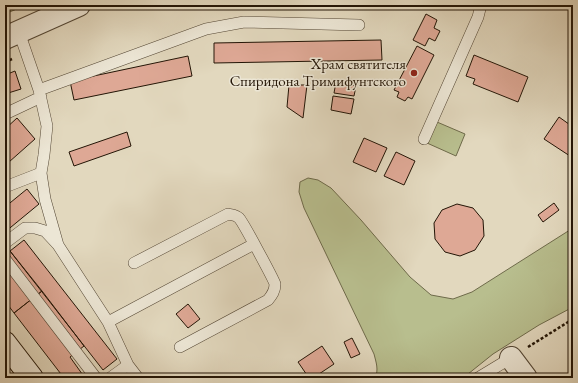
<svg xmlns="http://www.w3.org/2000/svg" width="578" height="383" font-family="'EB Garamond',serif">
<style>
.green{fill:#b8be8e;stroke:#6e6a4a}
.building{fill:#dea895;stroke:#231506}
.lines{fill:none;stroke-linecap:round;stroke-linejoin:round}
.service-casing{stroke:#534634;stroke-width:12}
.minor-casing{stroke:#534634;stroke-width:24}
.secondary-casing{stroke:#231506;stroke-width:24}
.path{stroke:#231506;stroke-width:2.5;stroke-dasharray:3 2;stroke-linecap:butt}
.service{stroke:#ece6d5;stroke-width:11}
.minor{stroke:#ece6d5;stroke-width:22}
.secondary{stroke:#ece6d5;stroke-width:22}
.poi-dot{fill:#8f2418;stroke:#ece6d5;stroke-width:1.5}
.labels{text-anchor:middle;stroke-width:3;stroke-linejoin:round;paint-order:stroke}
.poi-label{font-size:15px;fill:#231506;stroke:#ece6d5;text-anchor:end}
</style>
<rect width="100%" height="100%" fill="#e2d8be"/>
<filter id="stains"><feTurbulence type="fractalNoise" baseFrequency=".005" numOctaves="4"/><feColorMatrix values="0 0 0 0 .2 0 0 0 0 .09 0 0 0 0 .02 0 0 0 .5 -.17"/></filter>
<radialGradient id="worn" r=".72"><stop offset=".6" stop-color="#630" stop-opacity="0"/><stop offset="1" stop-color="#630" stop-opacity=".3"/></radialGradient>
<path class="green" d="M5,5H26L5,14Z
M437,122L465,134L456,156L427,143Z
M308,178L318,180L331,188L361,220L410,277L431,295L453,299L472,292L573,228V307L539,325L493,354L463,378H375C379,370 376,362 374,354L304,208L299,192L300,182Z"/>
<path class="building" d="M426,14L437,20L434,28L440,31L435,41L429,38L425,46L413,40Z
M381,40L382,60L214,63V43Z
M417,46L434,55L412,99L408,97L405,101L397,97L399,92L394,90Z
M474,55L528,77L518,102L473,84L475,79L466,76Z
M188,56L192,76L74,100L70,81Z
M15,71L21,89L5,94V75Z
M336,82L356,86L354,96L334,93Z
M289,85H307L303,118L287,107Z
M333,96L354,99L351,114L331,110Z
M559,117L573,127V158L544,139Z
M17,118L35,139L9,162L5,157V129Z
M127,132L131,146L74,166L69,152Z
M364,138L387,148L376,172L353,162Z
M396,152L415,161L404,185L384,176Z
M5,157L9,163L5,166Z
M27,189L39,204L5,232V207Z
M554,203L559,210L543,222L538,215Z
M457,204L473,208L483,220L484,236L475,250L460,256L445,252L435,239L434,223L442,210Z
M24,240L117,359L103,370L10,251Z
M5,246L10,251L42,291L14,313L5,301Z
M42,291L84,346L70,357L85,378H64L14,313Z
M188,304L200,319L188,328L176,314Z
M352,338L360,354L351,358L344,342Z
M322,346L334,364L313,378H309L298,362Z
M152,374L156,378H147Z"/>
<g class="lines">
<g class="service-casing">
<path id="service" d="M19,32L39,90L47,126L44,155L41,173L45,199L58,245
M39,90L206,29L244,22L359,25
M5,114L41,97
M424,139L478,17L481,5
M5,187L41,173
M5,243L25,228H35L45,231L58,245L108,322L128,365L138,378
M5,259L96,378
M134,263L228,214C232,215 236,215 239,218C243,222 274,280 275,284C275,291 272,295 268,300L180,347
M108,322L254,244
M110,378L128,365
M478,378L511,358"/>
</g>
<g class="minor-casing">
<path id="minor" d="M5,38L79,5
M511,358L526,378"/>
</g>
<g class="secondary-casing">
<path id="secondary" d="M5,343L32,378"/>
</g>
<path class="path" d="M5,62L12,59
M528,347L573,319"/>
<use href="#service" class="service"/>
<use href="#minor" class="minor"/>
<use href="#secondary" class="secondary"/>
</g>
<circle class="poi-dot" cx="414" cy="73" r="4"/>
<g class="labels">
<g class="poi-label">
<text x="406" y="69">Храм святителя<tspan x="406" dy="17">Спиридона Тримифунтского</tspan></text>
</g>
</g>
<rect width="578" height="383" fill="none" stroke="#e2d8be" stroke-width="20"/>
<rect x="6" y="6" width="566" height="371" fill="none" stroke="#231506" stroke-width="2"/>
<rect x="10" y="10" width="558" height="363" fill="none" stroke="#231506"/>
<rect width="100%" height="100%" filter="url(#stains)"/>
<rect width="100%" height="100%" fill="url(#worn)"/>
</svg>
